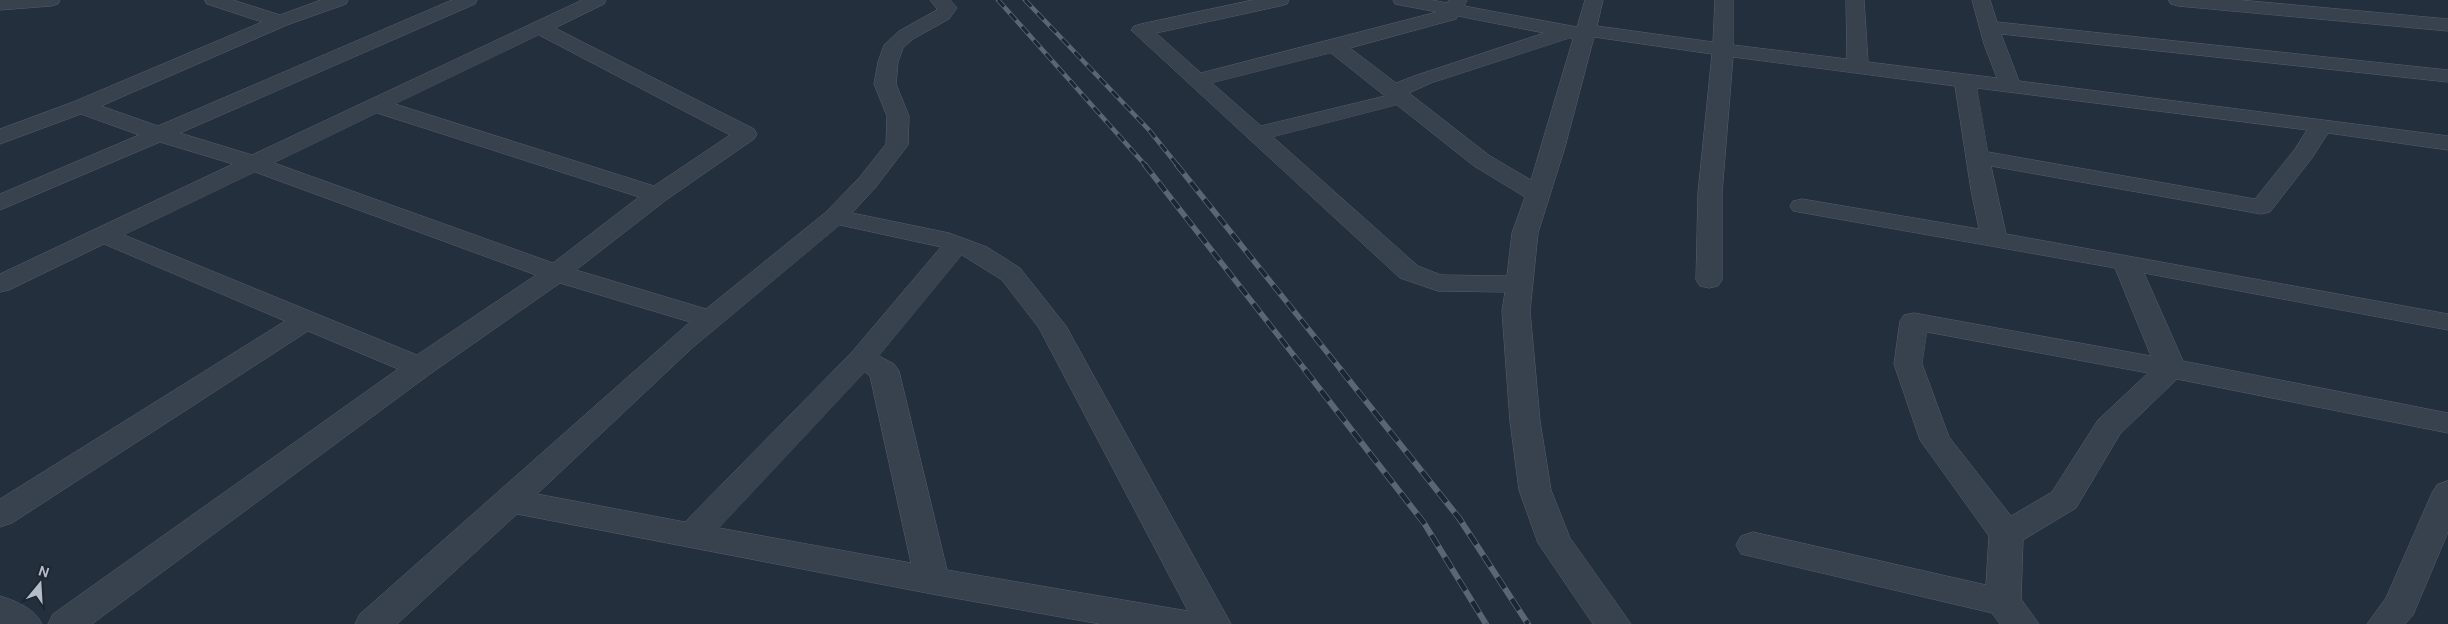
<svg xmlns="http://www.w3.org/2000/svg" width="2448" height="624" font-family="'DM Sans',sans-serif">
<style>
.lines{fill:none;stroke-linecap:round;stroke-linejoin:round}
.minor-casing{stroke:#565f6c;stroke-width:1}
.minor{fill:#38414e;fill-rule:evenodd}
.rail-far2-casing{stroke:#5a6575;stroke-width:4.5}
.rail-far1-casing{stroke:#5a6575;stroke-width:5.5}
.rail-casing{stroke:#5a6575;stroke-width:6}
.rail-far2{stroke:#1d2633;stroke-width:3;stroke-dasharray:9;stroke-linecap:butt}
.rail-far1{stroke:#1d2633;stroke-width:4;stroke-dasharray:11;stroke-linecap:butt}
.rail{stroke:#1d2633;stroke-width:4.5;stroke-dasharray:13;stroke-linecap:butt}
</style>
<rect width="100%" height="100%" fill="#242f3e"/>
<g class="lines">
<g class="minor-casing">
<path id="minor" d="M0,0H60L58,4L51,6L0,10Z
M205,0H233L280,15L321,0H348L346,4L287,25L101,106L158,126L452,0H477L475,4L180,133L252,155L582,0H606L604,4L555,28L754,129L757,134L754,139L666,200L576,270L706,309L826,212L859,178L886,144L887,116L874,84L878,62L884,45L899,31L935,11L937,9L930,0H950L957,8L949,19L913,39L903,48L898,62L896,84L909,116L908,145L875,188L852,213L949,233L987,247L1020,268L1066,326L1231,624H1100L932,594L517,514L397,624H355L360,614L690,322L560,283L430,374L92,624H48L53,614L398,369L308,331L12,523L0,527V499L285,321L104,244L9,290L0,292V274L233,164L160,142L0,210V194L139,135L81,114L0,144V129L73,102L262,22L207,4ZM539,35L730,135L654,186L395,104ZM377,113L639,197L553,263L274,163ZM255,172L536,275L417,355L124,235ZM840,225L941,247L852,352L685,522L537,494L691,349ZM962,255L1002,280L1039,328L1188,611L947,570L899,371L894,364L879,356ZM865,372L870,376L911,563L719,528Z
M1253,0H1289L1287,4L1280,6L1156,33L1201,73L1437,12L1395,4L1393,0H1432L1447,3L1449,0H1467L1464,6L1577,27L1585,0H1603L1597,26L1713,42L1715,0H1733V45L1847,59L1846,0H1864L1868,62L1997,78L1984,44L1972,0H1990L1997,22L2448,70V82L2001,34L2019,81L2448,136V150L2328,133L2312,158L2270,212L2261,214L1991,166L2006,234L2448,314V330L2144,273L2183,361L2448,413V433L2177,379L2120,434L2076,508L2023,540L2021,599L2039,624H2000L1992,613L1741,554L1736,545L1741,536L1753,532L1986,585L1989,536L1920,440L1894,364L1900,321L1904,315L1914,313L2151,356L2115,268L1793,211L1790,206L1793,201L1802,199L1979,229L1971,190L1955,86L1733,57L1722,193V280L1718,286L1709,288L1700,286L1696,280L1698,193L1712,54L1594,37L1565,147L1538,233L1530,311L1540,421L1551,490L1570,538L1631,624H1593L1538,543L1519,490L1510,421L1502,311L1505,292L1438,291L1400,278L1131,30L1134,26L1141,24ZM1458,16L1544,33L1417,75L1396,83L1350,48L1456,19ZM1570,38L1573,39L1531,180L1490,156L1409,93L1431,83ZM1331,53L1385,96L1261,126L1212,83ZM1977,88L2307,130L2295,149L2255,199L1988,152ZM1397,105L1474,166L1525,197L1512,233L1507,276L1441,275L1418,266L1273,137ZM1927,332L2148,373L2098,420L2052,492L2011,516L1949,437L1922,364Z
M2169,0H2240L2448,19V31L2178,6L2171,4Z
M2448,481V532L2413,615L2405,624H2367L2386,598L2432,493L2437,485Z
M0,596C16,601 34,608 42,624H0Z"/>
</g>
<use href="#minor" class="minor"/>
<g class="rail-far2-casing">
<path id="rail-far2" d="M998,0L1146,166
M1025,0L1149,130L1178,166"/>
</g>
<g class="rail-far1-casing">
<path id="rail-far1" d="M1145,165L1306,371
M1177,165L1342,371"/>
</g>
<g class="rail-casing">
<path id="rail" d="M1305,370L1424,523L1486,624
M1341,370L1459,518L1528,624"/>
</g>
<use href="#rail-far2" class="rail-far2"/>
<use href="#rail-far1" class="rail-far1"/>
<use href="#rail" class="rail"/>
</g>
<g transform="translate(40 584) rotate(18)" stroke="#1d2633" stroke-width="4" paint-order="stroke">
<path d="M0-4L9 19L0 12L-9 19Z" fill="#b4bcc9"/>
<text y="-8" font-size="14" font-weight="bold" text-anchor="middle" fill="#b4bcc9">N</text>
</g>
</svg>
